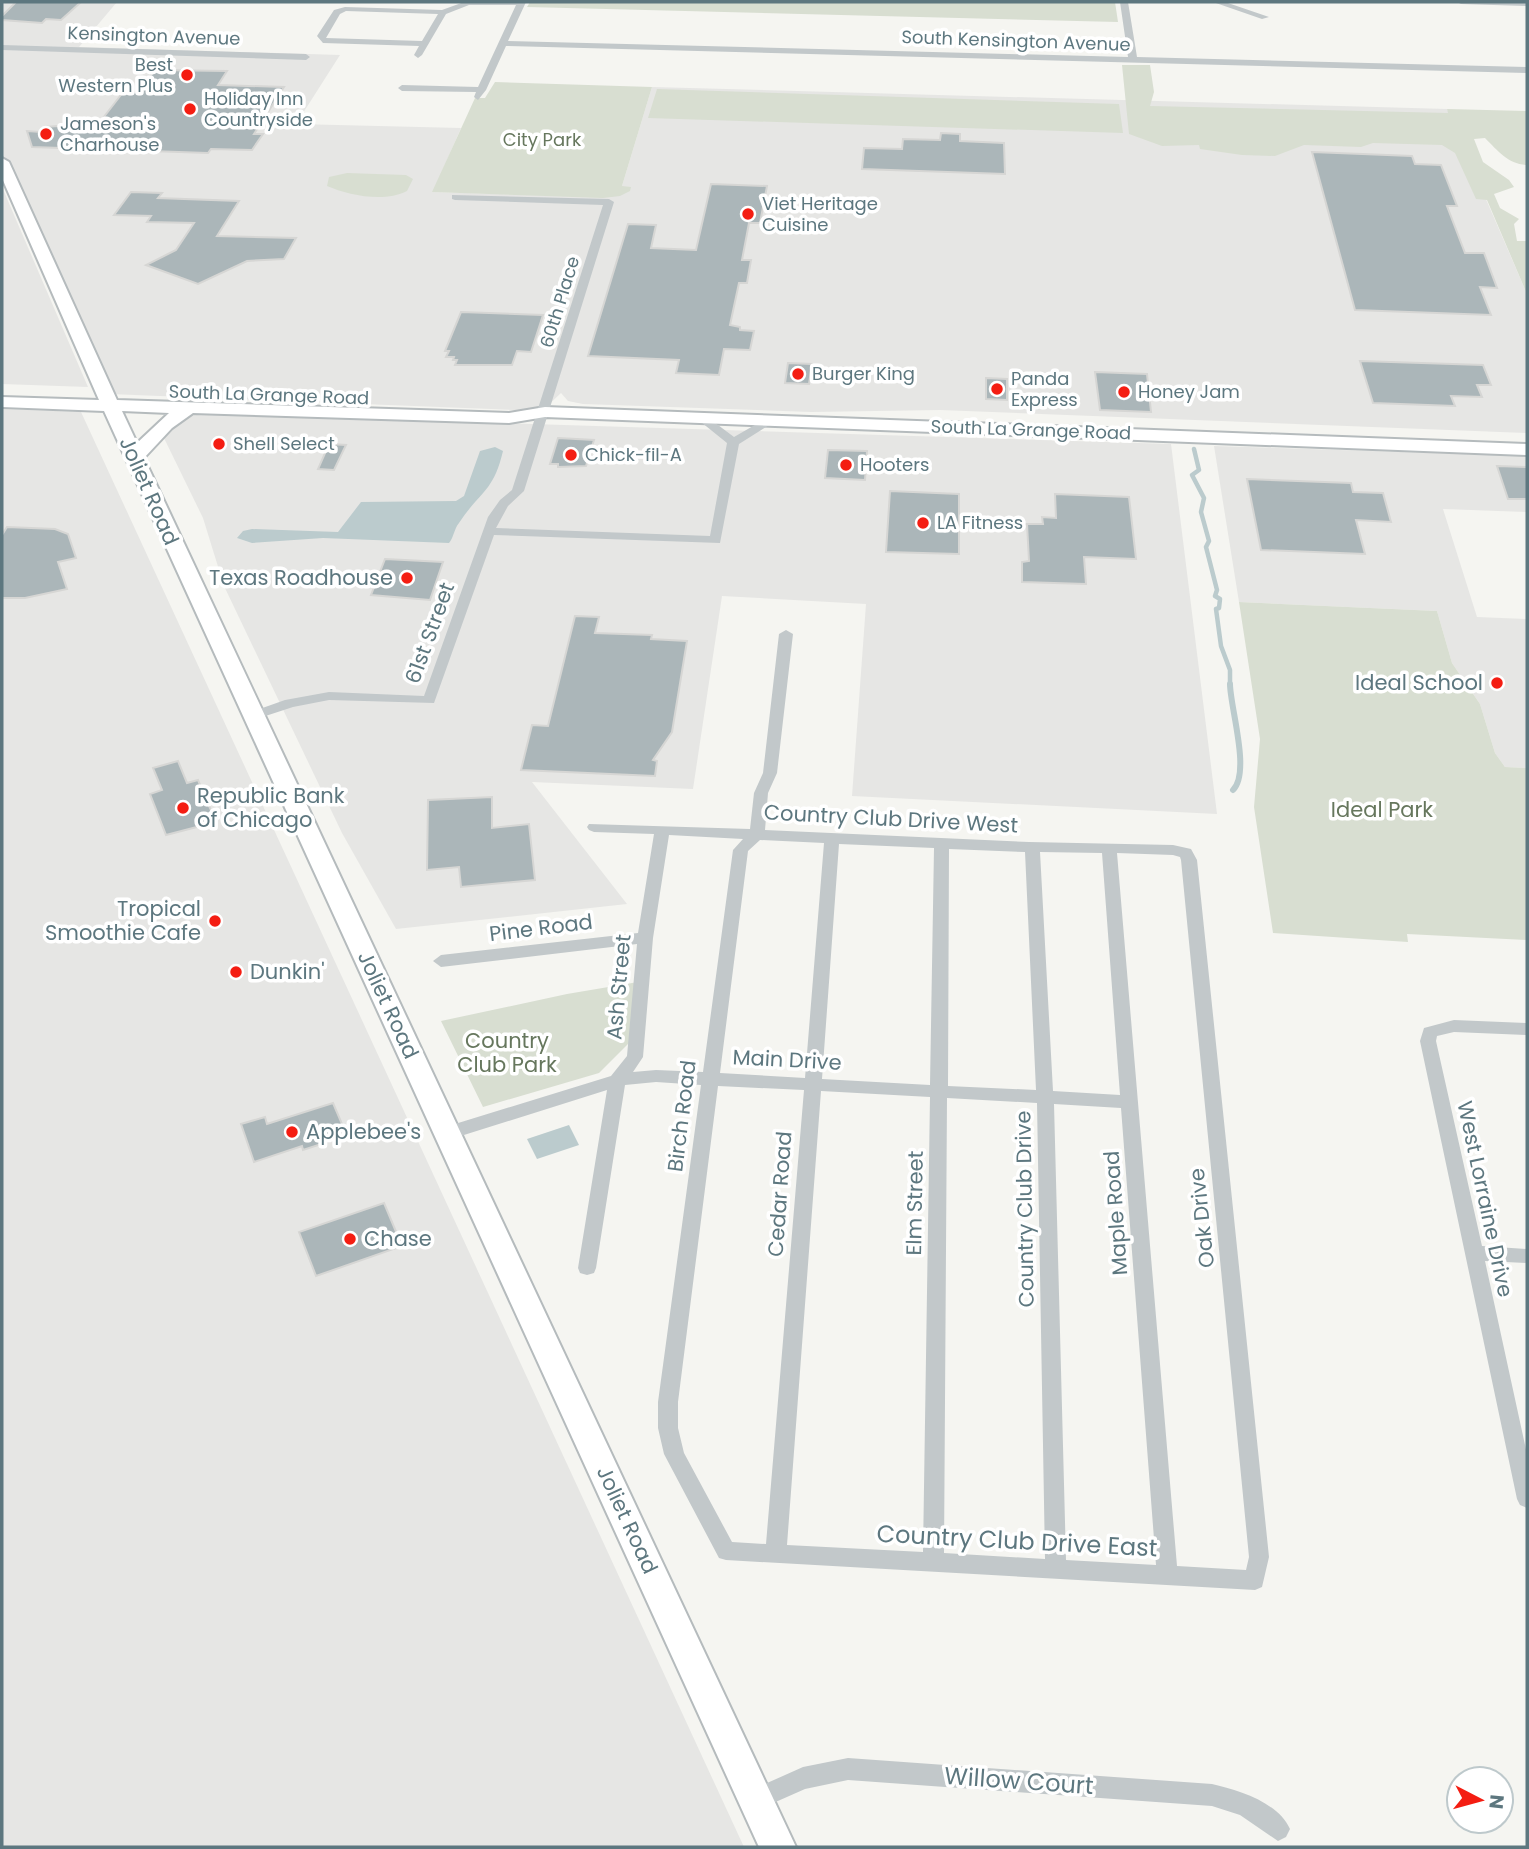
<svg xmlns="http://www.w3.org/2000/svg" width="1529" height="1849" font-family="Poppins,sans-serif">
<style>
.built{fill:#e6e6e4}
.green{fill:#d8ded1}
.water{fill:#bbcbcd}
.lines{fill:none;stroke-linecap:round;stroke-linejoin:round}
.stream-far1{stroke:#bbcbcd;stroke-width:4.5}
.stream{stroke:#bbcbcd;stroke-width:6}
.building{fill:#abb6b9;stroke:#d6d6d4;stroke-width:2}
.primary-casing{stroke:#b5bbbd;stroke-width:4}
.minor{fill:#c2c8ca;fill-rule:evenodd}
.primary{fill:#fff;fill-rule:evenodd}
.poi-dot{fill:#f41d12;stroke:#fff;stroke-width:2.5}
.labels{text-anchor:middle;stroke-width:7;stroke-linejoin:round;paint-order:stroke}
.far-street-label{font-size:18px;fill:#5d777f;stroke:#fff}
.far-poi-label{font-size:18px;fill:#5d777f;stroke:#fff;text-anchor:start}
.far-park-label{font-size:18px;fill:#66775d;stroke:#fff}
.street-label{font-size:21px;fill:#5d777f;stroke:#fff}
.poi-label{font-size:21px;fill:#5d777f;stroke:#fff;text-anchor:start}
.park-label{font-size:21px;fill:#66775d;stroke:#fff}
.near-street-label{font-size:24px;fill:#5d777f;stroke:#fff}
</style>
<rect width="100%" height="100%" fill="#f5f5f1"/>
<path class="built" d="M2,2H117L79,47L340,55L296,124L461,128L433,192L606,197L622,186L652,87L1447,109L1527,294V433L940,410L811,412L583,404L568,401L561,393L542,411L109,394L2,156Z
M2,187L88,387L2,384Z
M2,409L81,412L744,1847H2Z
M209,414L1171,444L1217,814L852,796L866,604L722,596L693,789L532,782L627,904L396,929L342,833L224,586L203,518L163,436L185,416Z
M1214,446L1527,456V512L1443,509L1477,617L1527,619V768L1505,767L1495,753L1480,704L1452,663L1437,611L1239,602Z"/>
<path class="green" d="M530,2H1115L1118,22L527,7Z
M1122,65H1150L1154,92L1150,106L1448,113L1447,109L1527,111V165C1508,164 1498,151 1485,138L1474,139L1483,162L1509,180L1514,187L1494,194L1500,208L1519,219L1514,224L1517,241H1527V294L1487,200L1476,199L1455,153L1442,145L1373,143L1361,147L1304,145L1275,156L1242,155L1200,149L1199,145L1162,146L1129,134Z
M495,82L652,87L622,186L631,187L630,191L620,196L603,198L432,192L475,98H485Z
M657,89L1119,104L1123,133L648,118Z
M347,173L406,175L413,179L407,191C384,203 348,195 327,186L329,177Z
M1239,602L1437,611L1452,663L1480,704L1495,753L1505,767L1527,768V940L1407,934L1408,942L1273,933L1254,807L1260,739Z
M638,982L632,1040L599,1073L483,1107L441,1021L567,994Z"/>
<path class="water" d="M495,447L503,451C493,493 480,491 459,523C454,529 454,537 449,543L323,538L252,543L237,538L243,531L252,529L338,532L361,502L456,501L464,496L480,451Z
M569,1125L579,1145L537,1159L527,1139Z"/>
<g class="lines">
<path class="stream-far1" d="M1194,449L1199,470L1192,475L1204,498L1201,512L1209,541L1206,547L1217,590L1215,596L1220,599L1219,608L1216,609L1221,646L1230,670V685"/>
<path class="stream" d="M1230,684C1230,707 1251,772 1233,790"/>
</g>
<path class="building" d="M16,2H81L61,20L46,19L42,23L2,20V16Z
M155,70L227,71L218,85L284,87L254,134H263L252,150L211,149L208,153L32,147L27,131L41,132L45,127L58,126L96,127L124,91L138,92Z
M941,133L960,134V141L1004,143L1005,174L862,169L864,148L902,149L903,139L940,140Z
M1312,152L1412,156L1415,164L1441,165L1457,206H1447L1465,253H1484L1497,288L1480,287L1491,315L1355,310Z
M711,184L767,186L760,223H749L742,260H751L747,283H739L730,325L740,327V330L754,331L750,350L724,349L719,375L676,373L679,360L588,356L628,224L656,225L651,248L696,250Z
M131,192L162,193L158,198L239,201L217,236L296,238L284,259L247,261L198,284L146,265L176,250L194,223L147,222L151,216L114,215Z
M461,312L543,315L531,352L517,351L512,365H455L457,360H453L454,357H446L449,351H445Z
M1360,361L1483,365L1491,385H1477L1482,397L1451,396L1455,406L1373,403Z
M788,363L812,364L809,384L785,383Z
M1095,372L1147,374L1151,412L1100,410Z
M986,378L1007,379V400L986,399Z
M558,438L594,440L586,466L558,467V464H550Z
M329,444L346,445L334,470L318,469Z
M828,450L867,451L865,480L825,478Z
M1497,466L1527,467V499H1508Z
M1247,479L1351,483L1353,492L1383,493L1391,522L1356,520L1365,554L1261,550Z
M890,491L959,494V554L886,552Z
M1055,494L1129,497L1136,559L1084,557L1086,584L1022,582V562L1029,561L1027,524H1043L1042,517L1056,518Z
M7,527L55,529L68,534L76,558L58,562L67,589L25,598H2V535Z
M385,559L443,562L430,600L371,595Z
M575,616L599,617L595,633L652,635L651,639L687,641L672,732L653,760L657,761L655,776L521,770L532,725L548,726Z
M178,761L187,783L198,780L216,822L166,835L150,794L162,790L153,768Z
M492,797V828L529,824L535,880L461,887L459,867L427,870L428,800Z
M333,1103L345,1131L338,1133L340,1138L303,1150L302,1146L254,1162L241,1124L265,1117L267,1124Z
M384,1203L402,1246L316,1276L299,1232Z"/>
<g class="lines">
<g class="primary-casing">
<path id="primary" d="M2,158L9,162L117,400L509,413L545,407L1527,444V455L545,417L509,423L193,413L172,428L144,458L796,1847H759L104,411L2,407V397L99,400L2,178ZM122,411L169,413L137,443Z"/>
</g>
<path class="minor" d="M464,2H526L508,41L1128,57L1120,2H1128L1137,57L1527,67V73L506,46L486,90L478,100L474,97L476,92L402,91L398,88L402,85L478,87L516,5H469L446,14L422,55L418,58L414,55L419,46L323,43L317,36L334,10L345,7L442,10ZM346,11L438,14L422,41L326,38L340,14Z
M1213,2H1225L1269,17L1262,19Z
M1457,2H1527V6L1461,4Z
M2,45L306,54L310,57L306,60L2,50Z
M452,195L609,199L614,202L524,491L508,506L496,528L710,536L727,443L696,418L698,416H706L734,437L767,418L771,417L777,420L739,444L720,543L494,535L434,703L329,700L293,707L253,720L248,719L246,716L248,713L285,700L329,692L424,696L488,517L500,500L512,490L603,205L455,200L452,199Z
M786,630L793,634L777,773L768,793L765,830L1029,842L1173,845L1191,849L1197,860L1269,1557L1262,1587L1255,1590L726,1560L719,1558L664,1454L658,1428V1402L701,1085L656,1082L625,1085L596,1268L594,1273L587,1275L580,1273L578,1268L607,1090L448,1140L442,1138L439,1133L442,1128L611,1076L627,1056L637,944L441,967L433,961L441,955L638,933L654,834L594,832L589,830L587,827L589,824L750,829L754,793L763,773L779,634ZM669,835L743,839L733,850L703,1072L656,1070L633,1072L643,1057L653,938ZM760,840L824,843L805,1078L720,1073L748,851ZM839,844L934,848L930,1085L822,1079ZM949,849L1025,852L1036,1090L948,1086ZM1040,852L1102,853L1120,1095L1053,1091ZM1117,853L1173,855L1180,857L1181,860L1249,1557L1246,1570L1177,1566ZM718,1086L804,1090L766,1544L732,1542L684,1453L678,1428V1402ZM821,1091L930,1097L923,1552L787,1545ZM947,1098L1037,1103L1045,1559L944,1553ZM1054,1104L1121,1108L1156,1565L1066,1560Z
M1454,1020L1527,1023V1035L1454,1032L1437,1036L1436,1041L1482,1246L1527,1249V1263L1485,1261L1527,1454V1508L1520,1505L1517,1499L1420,1041L1424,1028Z
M848,1758L1212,1784C1238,1790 1278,1802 1290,1829L1286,1837L1278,1841L1240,1815L1212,1806L848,1780L805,1789L755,1811L747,1808L743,1800L747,1792L803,1767Z"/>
<use href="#primary" class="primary"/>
</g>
<g class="poi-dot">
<circle cx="187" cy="75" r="7"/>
<circle cx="190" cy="109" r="7"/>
<circle cx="46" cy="134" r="7"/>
<circle cx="748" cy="214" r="7"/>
<circle cx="798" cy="374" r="7"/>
<circle cx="997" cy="389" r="7"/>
<circle cx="1124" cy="392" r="7"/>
<circle cx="219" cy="444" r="7"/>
<circle cx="571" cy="455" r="7"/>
<circle cx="846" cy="465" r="7"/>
<circle cx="923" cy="523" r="7"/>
<circle cx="407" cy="578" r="7"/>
<circle cx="1497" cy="683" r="7"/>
<circle cx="183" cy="808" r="7"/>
<circle cx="215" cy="921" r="7"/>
<circle cx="236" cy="972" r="7"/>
<circle cx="292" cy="1132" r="7"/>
<circle cx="350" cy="1239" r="7"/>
</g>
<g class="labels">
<g class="far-street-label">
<text transform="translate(154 36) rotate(2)" y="6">Kensington Avenue</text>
<text transform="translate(1016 41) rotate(2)" y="6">South Kensington Avenue</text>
<text transform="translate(560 302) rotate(-73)" y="6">60th Place</text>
<text transform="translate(269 395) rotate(2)" y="6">South La Grange Road</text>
<text transform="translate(1031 430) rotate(2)" y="6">South La Grange Road</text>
</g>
<g class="far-poi-label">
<text x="173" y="71" text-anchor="end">Best<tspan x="173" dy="21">Western Plus</tspan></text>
<text x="204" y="105">Holiday Inn<tspan x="204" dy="21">Countryside</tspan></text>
<text x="60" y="130">Jameson's<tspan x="60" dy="21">Charhouse</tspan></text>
<text x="762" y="210">Viet Heritage<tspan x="762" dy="21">Cuisine</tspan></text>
<text x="812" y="380">Burger King</text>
<text x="1011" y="385">Panda<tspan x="1011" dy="21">Express</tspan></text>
<text x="1138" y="398">Honey Jam</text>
<text x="233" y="450">Shell Select</text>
<text x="585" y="461">Chick-fil-A</text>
<text x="860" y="471">Hooters</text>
<text x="937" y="529">LA Fitness</text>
</g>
<g class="far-park-label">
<text x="542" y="146">City Park</text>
</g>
<g class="street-label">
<text transform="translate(149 491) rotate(66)" y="7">Joliet Road</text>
<text transform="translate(430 633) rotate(-70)" y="7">61st Street</text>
<text transform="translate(891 819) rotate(3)" y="7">Country Club Drive West</text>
<text transform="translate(541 928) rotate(-7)" y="7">Pine Road</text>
<text transform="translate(619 987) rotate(-85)" y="7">Ash Street</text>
<text transform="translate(388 1005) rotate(65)" y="7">Joliet Road</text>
<text transform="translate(787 1060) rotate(3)" y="7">Main Drive</text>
<text transform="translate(682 1116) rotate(-83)" y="7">Birch Road</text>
<text transform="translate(780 1194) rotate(-86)" y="7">Cedar Road</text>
<text transform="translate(1485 1199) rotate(78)" y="7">West Lorraine Drive</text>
<text transform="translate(915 1203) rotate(-89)" y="7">Elm Street</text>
<text transform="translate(1025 1209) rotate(-91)" y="7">Country Club Drive</text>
<text transform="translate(1116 1213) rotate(-94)" y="7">Maple Road</text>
<text transform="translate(1202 1218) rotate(-96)" y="7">Oak Drive</text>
<text transform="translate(627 1520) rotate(65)" y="7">Joliet Road</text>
</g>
<g class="poi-label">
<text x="393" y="585" text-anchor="end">Texas Roadhouse</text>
<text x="1483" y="690" text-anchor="end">Ideal School</text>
<text x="197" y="803">Republic Bank<tspan x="197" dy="24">of Chicago</tspan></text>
<text x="201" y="916" text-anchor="end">Tropical<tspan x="201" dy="24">Smoothie Cafe</tspan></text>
<text x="250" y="979">Dunkin'</text>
<text x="306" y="1139">Applebee's</text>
<text x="364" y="1246">Chase</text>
</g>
<g class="park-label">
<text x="1382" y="817">Ideal Park</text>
<text x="507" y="1048">Country<tspan x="507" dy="24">Club Park</tspan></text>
</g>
<g class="near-street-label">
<text transform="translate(1017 1541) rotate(3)" y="8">Country Club Drive East</text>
<text transform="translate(1019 1781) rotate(4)" y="8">Willow Court</text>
</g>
</g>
<rect width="1529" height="1849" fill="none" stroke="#5d777f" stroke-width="7"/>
<g transform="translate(1480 1800) rotate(96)"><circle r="33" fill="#ffffff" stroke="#bec9cc" stroke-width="2"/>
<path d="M0-5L12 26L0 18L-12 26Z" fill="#f41d12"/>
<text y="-10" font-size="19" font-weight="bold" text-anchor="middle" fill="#5d777f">N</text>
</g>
</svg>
